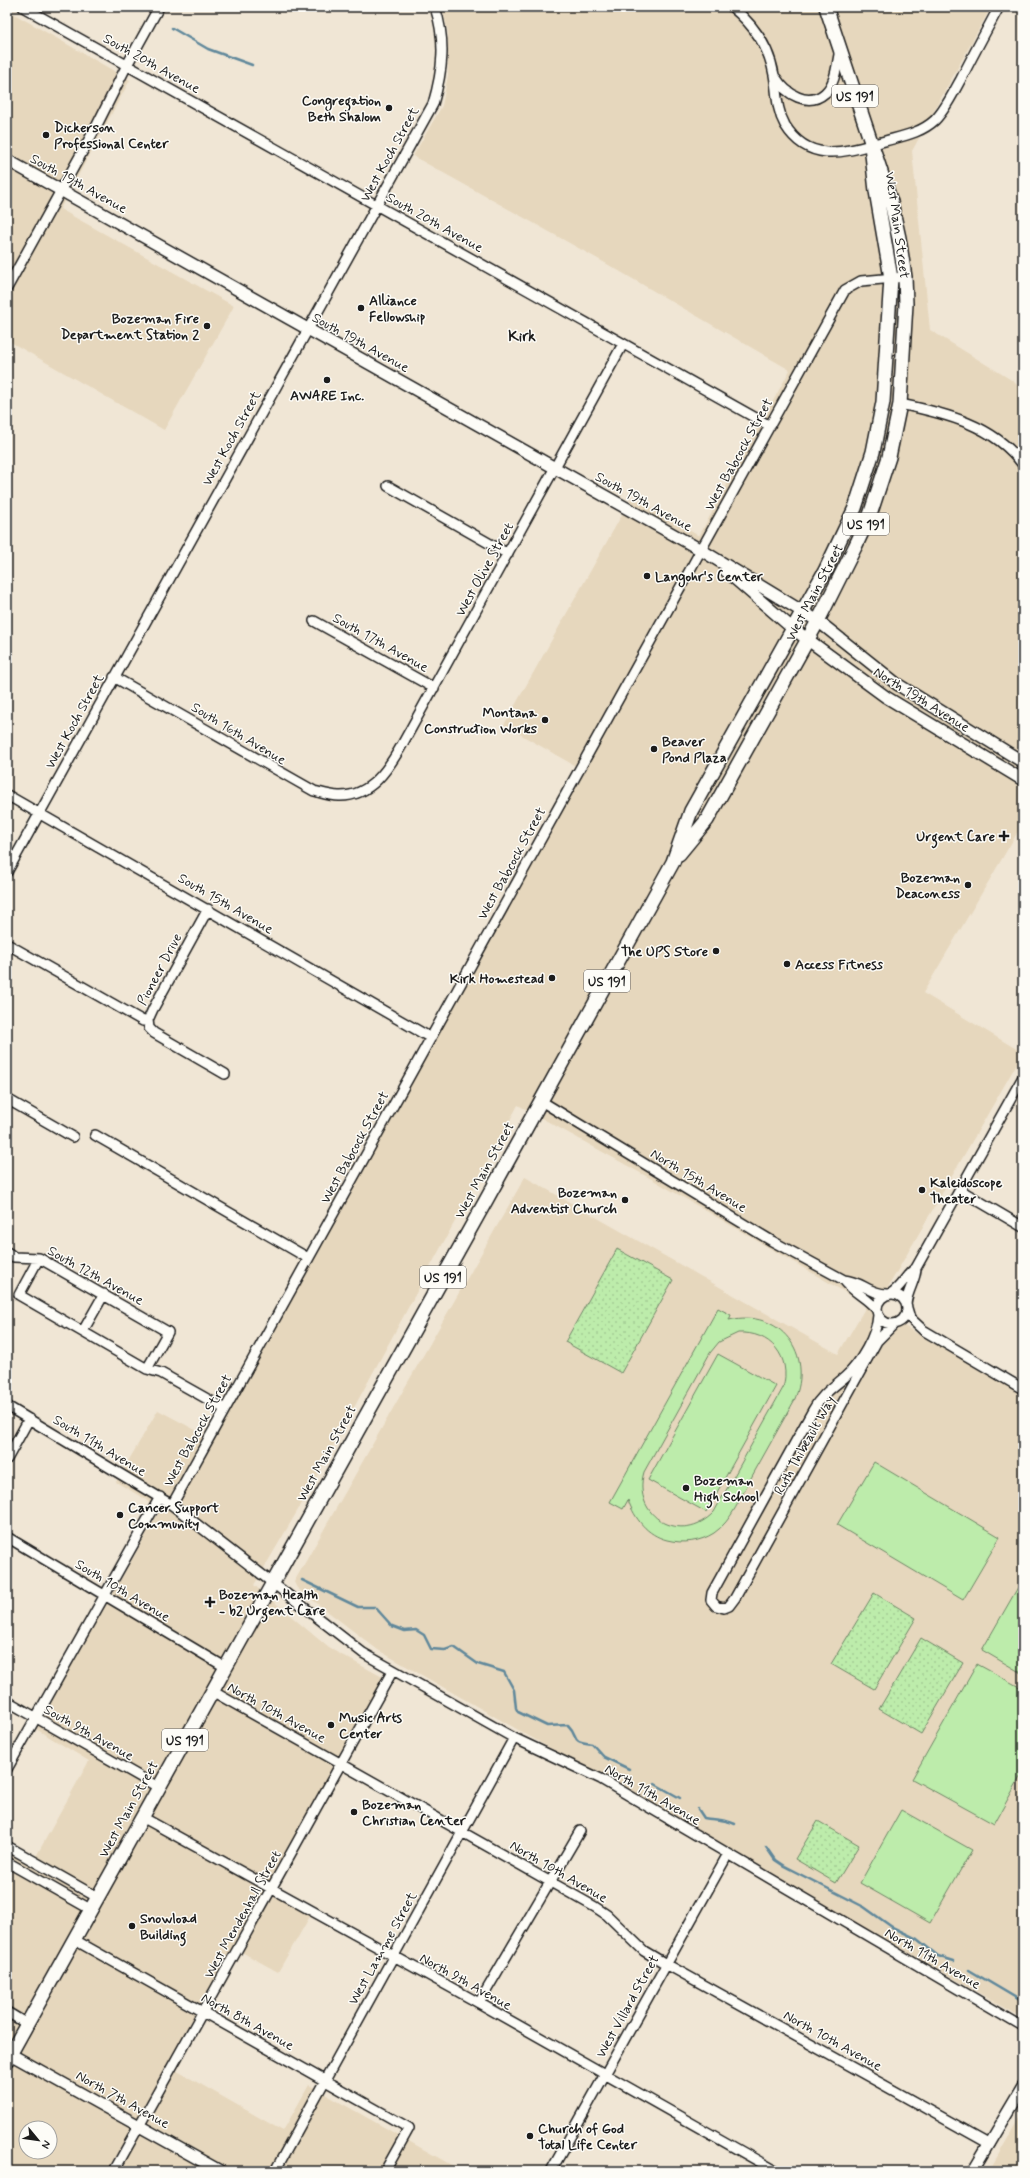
<svg xmlns="http://www.w3.org/2000/svg" width="1030" height="2178" font-family="Mynerve,sans-serif">
<style>
.built{fill:#e6d7bd;fill-rule:evenodd}
.grass{fill:#bdecab;stroke:#6c8464;fill-rule:evenodd}
.park{fill:url(#park-dots);stroke:#6c8464}
.lines{fill:none;stroke-linecap:round;stroke-linejoin:round}
.stream{stroke:#60889b;stroke-width:2.5}
.minor-casing{stroke:#1c1c1c;stroke-width:12}
.major-casing{stroke:#1c1c1c;stroke-width:14}
.highway-casing{stroke:#1c1c1c;stroke-width:16}
.minor{stroke:#fdfcf7;stroke-width:9}
.major{stroke:#fdfcf7;stroke-width:11}
.highway{stroke:#fdfcf7;stroke-width:13}
.poi-dot{fill:#1c1c1c;stroke:#fdfcf7;stroke-width:1.5}
.labels{text-anchor:middle;stroke-width:3;stroke-linejoin:round;paint-order:stroke}
.shield{fill:#fdfcf7;stroke:#605f5e;stroke-width:1}
.shield-label{font-size:13px;font-weight:bold;fill:#1c1c1c}
.street-label{font-size:14px;fill:#1c1c1c;stroke:#fdfcf7}
.poi-label{font-size:14px;font-weight:bold;fill:#1c1c1c;stroke:#fdfcf7;text-anchor:start}
.neighbourhood-label{font-size:15px;font-weight:bold;fill:#1c1c1c;stroke:#fdfcf7}
</style>
<defs>
<pattern id="park-dots" width="8" height="8" patternUnits="userSpaceOnUse"><rect width="8" height="8" fill="#bdecab"/><path d="M2 2h.1M6 6h.1" fill="none" stroke="#a2ca93" stroke-width="1.8" stroke-linecap="round"/></pattern>
</defs>
<rect width="100%" height="100%" fill="#f0e6d5"/>
<filter id="ink" filterUnits="userSpaceOnUse"><feTurbulence type="fractalNoise" baseFrequency=".025" numOctaves="2"/><feDisplacementMap in="SourceGraphic" scale="8" xChannelSelector="R" yChannelSelector="G"/><feConvolveMatrix kernelMatrix="1 2 1 2 8 2 1 2 1" color-interpolation-filters="sRGB"/></filter>
<g filter="url(#ink)">
<path class="built" d="M442,7H991L912,151L930,330L1013,381L1023,391V823L923,993L1023,1053L884,1294L868,1305L1023,1395V2018L378,1650L297,1588L294,1582L525,1177L838,1354L867,1305L655,1181L518,1105L305,1498L254,1585L329,1648L388,1680L272,1888L313,1911L278,1972L238,1950L172,2068L283,2131L309,2085L462,2171H7V1846L34,1860L89,1761L36,1729L159,1512L145,1499L116,1482L158,1410L214,1440L584,771L504,725L632,497L699,536L790,370L607,264L413,156L442,106L448,75V31ZM26,2128H50V2152H26Z
M7,10L130,80L60,209L234,306L164,430L7,340Z
M1023,2112V2171H989Z"/>
<path class="grass" d="M718,1308L731,1315L729,1320C780,1308 815,1354 794,1401C780,1427 765,1452 751,1478C741,1496 732,1521 714,1533C700,1542 683,1544 667,1540C647,1535 635,1519 628,1500L623,1509L610,1502ZM738,1333C770,1331 792,1357 783,1388L714,1512C682,1546 631,1517 644,1472L710,1353L719,1342Z
M718,1354L776,1386L706,1512L648,1480Z
M874,1462L1000,1537L963,1600L837,1525Z
M1021,1582L1023,1584V1674L982,1650Z
M977,1664L1023,1689V1772L994,1824L912,1779Z
M901,1810L972,1850L930,1923L860,1883Z"/>
<path class="park" d="M617,1249L673,1280L621,1373L565,1342Z
M874,1593L916,1618L874,1689L831,1664Z
M921,1638L963,1663L921,1734L879,1709Z
M818,1821L859,1845L836,1883L795,1859Z"/>
<g class="lines">
<path class="stream" d="M104,7L142,11
M172,28L208,49L252,65
M302,1580L358,1607H375L392,1626L405,1631L416,1630L424,1635L431,1649L445,1650L454,1647L478,1664L504,1672L514,1690L516,1708L518,1712L547,1726L568,1725C581,1738 568,1741 592,1744L604,1757L629,1769
M655,1784L680,1798
M698,1809L704,1818C715,1820 724,1819 735,1824
M766,1847L775,1860L784,1866L864,1907L892,1927L917,1939L938,1956L954,1961
M969,1970L1023,2002"/>
<g class="minor-casing">
<path id="minor" d="M23,7L770,426
M732,7C754,25 769,46 774,75C777,91 776,109 785,125C810,166 848,151 885,141C903,136 921,133 935,120C946,109 953,93 961,79C973,55 986,31 999,7
M776,78C786,94 808,108 825,93C836,84 837,62 840,50
M7,288L96,127L127,65L159,7
M900,404C944,413 995,425 1023,465
M388,486L508,554
M314,621L434,688
M114,677L314,791C322,793 331,796 339,796C371,797 389,768 403,743L623,344
M7,795L431,1038
M7,872L433,104C443,70 446,41 435,7
M208,909L153,1009L148,1020L149,1028L154,1033L225,1074
M7,944L143,1021
M7,1099L73,1137
M541,1101L772,1241L844,1280C861,1281 871,1295 889,1294
M95,1135L308,1258
M960,1190L1023,1227
M7,1252L14,1257L39,1258L168,1332L147,1369
M39,1258L19,1295L147,1369L161,1373L225,1409
M844,1280C852,1292 867,1297 877,1310
M877 1309a15 15 0 1 1 30 0a15 15 0 1 1-30 0Z
M890,1294C902,1287 906,1274 916,1268L1023,1077
M906,1304C907,1291 916,1280 916,1268
M907,1308L910,1318L923,1330L1023,1389
M878,1315C877,1335 860,1364 845,1377C832,1388 821,1395 813,1410L712,1593L711,1600L716,1606L724,1608L729,1606L735,1598L877,1341L893,1325
M83,1331L104,1294
M7,1406L172,1505L363,1653L514,1738L601,1779L1023,2027
M7,1459L29,1419
M172,1505L845,290L861,281L905,277
M7,1537L225,1667
M212,1691L595,1907L607,1915L644,1951L666,1964L990,2144
M7,1701L158,1787
M7,1769L160,1497
M142,1817L479,2003L776,2171
M7,1846L97,1897
M7,1862L90,1909
M73,1939L409,2128L385,2171
M479,2003L580,1831
M7,2012L27,2024
M114,2171L393,1670
M275,2171L514,1738
M551,2171L728,1854"/>
</g>
<g class="major-casing">
<path id="major" d="M7,160L701,550L818,621L897,684L1023,762
M726,571L792,628L886,697L1023,780
M10,2054L220,2171
M973,2171L1023,2087"/>
</g>
<g class="highway-casing">
<path id="highway" d="M679,854L707,820L818,621L855,547L870,515L889,457L900,404L906,304L905,277L899,238L891,202L826,7
M7,2060L484,1204L673,862L691,811L825,571L855,508L873,452L883,402L891,278L876,191L871,145"/>
</g>
<use href="#minor" class="minor"/>
<use href="#major" class="major"/>
<use href="#highway" class="highway"/>
</g>
</g>
<g class="poi-dot">
<circle cx="389" cy="108" r="4"/>
<circle cx="46" cy="135" r="4"/>
<circle cx="361" cy="308" r="4"/>
<circle cx="207" cy="326" r="4"/>
<circle cx="327" cy="380" r="4"/>
<circle cx="647" cy="576" r="4"/>
<circle cx="545" cy="720" r="4"/>
<circle cx="654" cy="749" r="4"/>
<path d="M1002 830h4v4h4v4h-4v4h-4v-4h-4v-4h4z"/>
<circle cx="968" cy="885" r="4"/>
<circle cx="716" cy="951" r="4"/>
<circle cx="787" cy="964" r="4"/>
<circle cx="552" cy="978" r="4"/>
<circle cx="922" cy="1190" r="4"/>
<circle cx="625" cy="1200" r="4"/>
<circle cx="686" cy="1488" r="4"/>
<circle cx="120" cy="1515" r="4"/>
<path d="M208 1596h4v4h4v4h-4v4h-4v-4h-4v-4h4z"/>
<circle cx="331" cy="1725" r="4"/>
<circle cx="354" cy="1812" r="4"/>
<circle cx="132" cy="1926" r="4"/>
<circle cx="530" cy="2136" r="4"/>
</g>
<g class="labels">
<g class="shield">
<rect x="832" y="85" width="46" height="22" rx="3"/>
<rect x="843" y="513" width="46" height="22" rx="3"/>
<rect x="584" y="970" width="46" height="22" rx="3"/>
<rect x="420" y="1266" width="46" height="22" rx="3"/>
<rect x="162" y="1729" width="46" height="22" rx="3"/>
</g>
<g class="shield-label">
<text x="855" y="101">US 191</text>
<text x="866" y="529">US 191</text>
<text x="607" y="986">US 191</text>
<text x="443" y="1282">US 191</text>
<text x="185" y="1745">US 191</text>
</g>
<g class="street-label">
<text transform="translate(152 63) rotate(29)" y="5">South 20th Avenue</text>
<text transform="translate(389 154) rotate(-61)" y="5">West Koch Street</text>
<text transform="translate(79 183) rotate(29)" y="5">South 19th Avenue</text>
<text transform="translate(435 222) rotate(29)" y="5">South 20th Avenue</text>
<text transform="translate(898 225) rotate(82)" y="5">West Main Street</text>
<text transform="translate(361 342) rotate(29)" y="5">South 19th Avenue</text>
<text transform="translate(231 438) rotate(-61)" y="5">West Koch Street</text>
<text transform="translate(738 454) rotate(-61)" y="5">West Babcock Street</text>
<text transform="translate(644 501) rotate(29)" y="5">South 19th Avenue</text>
<text transform="translate(484 569) rotate(-61)" y="5">West Olive Street</text>
<text transform="translate(814 592) rotate(-62)" y="5">West Main Street</text>
<text transform="translate(381 642) rotate(29)" y="5">South 17th Avenue</text>
<text transform="translate(922 699) rotate(32)" y="5">North 19th Avenue</text>
<text transform="translate(74 721) rotate(-61)" y="5">West Koch Street</text>
<text transform="translate(239 733) rotate(31)" y="5">South 16th Avenue</text>
<text transform="translate(511 863) rotate(-61)" y="5">West Babcock Street</text>
<text transform="translate(226 903) rotate(30)" y="5">South 15th Avenue</text>
<text transform="translate(159 969) rotate(-62)" y="5">Pioneer Drive</text>
<text transform="translate(354 1147) rotate(-61)" y="5">West Babcock Street</text>
<text transform="translate(484 1170) rotate(-61)" y="5">West Main Street</text>
<text transform="translate(699 1180) rotate(31)" y="5">North 15th Avenue</text>
<text transform="translate(96 1275) rotate(29)" y="5">South 12th Avenue</text>
<text transform="translate(197 1430) rotate(-61)" y="5">West Babcock Street</text>
<text transform="translate(100 1445) rotate(31)" y="5">South 11th Avenue</text>
<text transform="translate(804 1445) rotate(-61)" y="5">Ruth Thibeault Way</text>
<text transform="translate(326 1453) rotate(-61)" y="5">West Main Street</text>
<text transform="translate(123 1590) rotate(31)" y="5">South 10th Avenue</text>
<text transform="translate(277 1712) rotate(29)" y="5">North 10th Avenue</text>
<text transform="translate(89 1732) rotate(29)" y="5">South 9th Avenue</text>
<text transform="translate(653 1794) rotate(30)" y="5">North 11th Avenue</text>
<text transform="translate(128 1809) rotate(-61)" y="5">West Main Street</text>
<text transform="translate(559 1871) rotate(30)" y="5">North 10th Avenue</text>
<text transform="translate(242 1914) rotate(-61)" y="5">West Mendenhall Street</text>
<text transform="translate(382 1948) rotate(-61)" y="5">West Lamme Street</text>
<text transform="translate(933 1958) rotate(30)" y="5">North 11th Avenue</text>
<text transform="translate(466 1981) rotate(29)" y="5">North 9th Avenue</text>
<text transform="translate(627 2006) rotate(-61)" y="5">West Villard Street</text>
<text transform="translate(248 2021) rotate(29)" y="5">North 8th Avenue</text>
<text transform="translate(833 2040) rotate(29)" y="5">North 10th Avenue</text>
<text transform="translate(123 2099) rotate(29)" y="5">North 7th Avenue</text>
</g>
<g class="poi-label">
<text x="381" y="105" text-anchor="end">Congregation<tspan x="381" dy="16">Beth Shalom</tspan></text>
<text x="54" y="132">Dickerson<tspan x="54" dy="16">Professional Center</tspan></text>
<text x="369" y="305">Alliance<tspan x="369" dy="16">Fellowship</tspan></text>
<text x="199" y="323" text-anchor="end">Bozeman Fire<tspan x="199" dy="16">Department Station 2</tspan></text>
<text x="327" y="400" text-anchor="middle">AWARE Inc.</text>
<text x="655" y="581">Langohr's Center</text>
<text x="537" y="717" text-anchor="end">Montana<tspan x="537" dy="16">Construction Works</tspan></text>
<text x="662" y="746">Beaver<tspan x="662" dy="16">Pond Plaza</tspan></text>
<text x="995" y="841" text-anchor="end">Urgent Care</text>
<text x="960" y="882" text-anchor="end">Bozeman<tspan x="960" dy="16">Deaconess</tspan></text>
<text x="708" y="956" text-anchor="end">The UPS Store</text>
<text x="795" y="969">Access Fitness</text>
<text x="544" y="983" text-anchor="end">Kirk Homestead</text>
<text x="930" y="1187">Kaleidoscope<tspan x="930" dy="16">Theater</tspan></text>
<text x="617" y="1197" text-anchor="end">Bozeman<tspan x="617" dy="16">Adventist Church</tspan></text>
<text x="694" y="1485">Bozeman<tspan x="694" dy="16">High School</tspan></text>
<text x="128" y="1512">Cancer Support<tspan x="128" dy="16">Community</tspan></text>
<text x="219" y="1599">Bozeman Health<tspan x="219" dy="16">- b2 Urgent Care</tspan></text>
<text x="339" y="1722">Music Arts<tspan x="339" dy="16">Center</tspan></text>
<text x="362" y="1809">Bozeman<tspan x="362" dy="16">Christian Center</tspan></text>
<text x="140" y="1923">Snowload<tspan x="140" dy="16">Building</tspan></text>
<text x="538" y="2133">Church of God<tspan x="538" dy="16">Total Life Center</tspan></text>
</g>
<g class="neighbourhood-label">
<text x="522" y="341">Kirk</text>
</g>
</g>
<rect width="1030" height="2178" fill="none" stroke="#fdfcf7" stroke-width="24"/>
<rect x="12" y="12" width="1006" height="2154" fill="none" stroke="#1c1c1c" stroke-width="1.5" filter="url(#ink)"/>
<g transform="translate(38 2140) rotate(119)"><circle r="19" fill="#fdfcf7" stroke="#a3a29f"/>
<path d="M0-3L7 15L0 10L-7 15Z" fill="#1c1c1c"/>
<text y="-6" font-size="11" font-weight="bold" text-anchor="middle" fill="#1c1c1c">N</text>
</g>
</svg>
